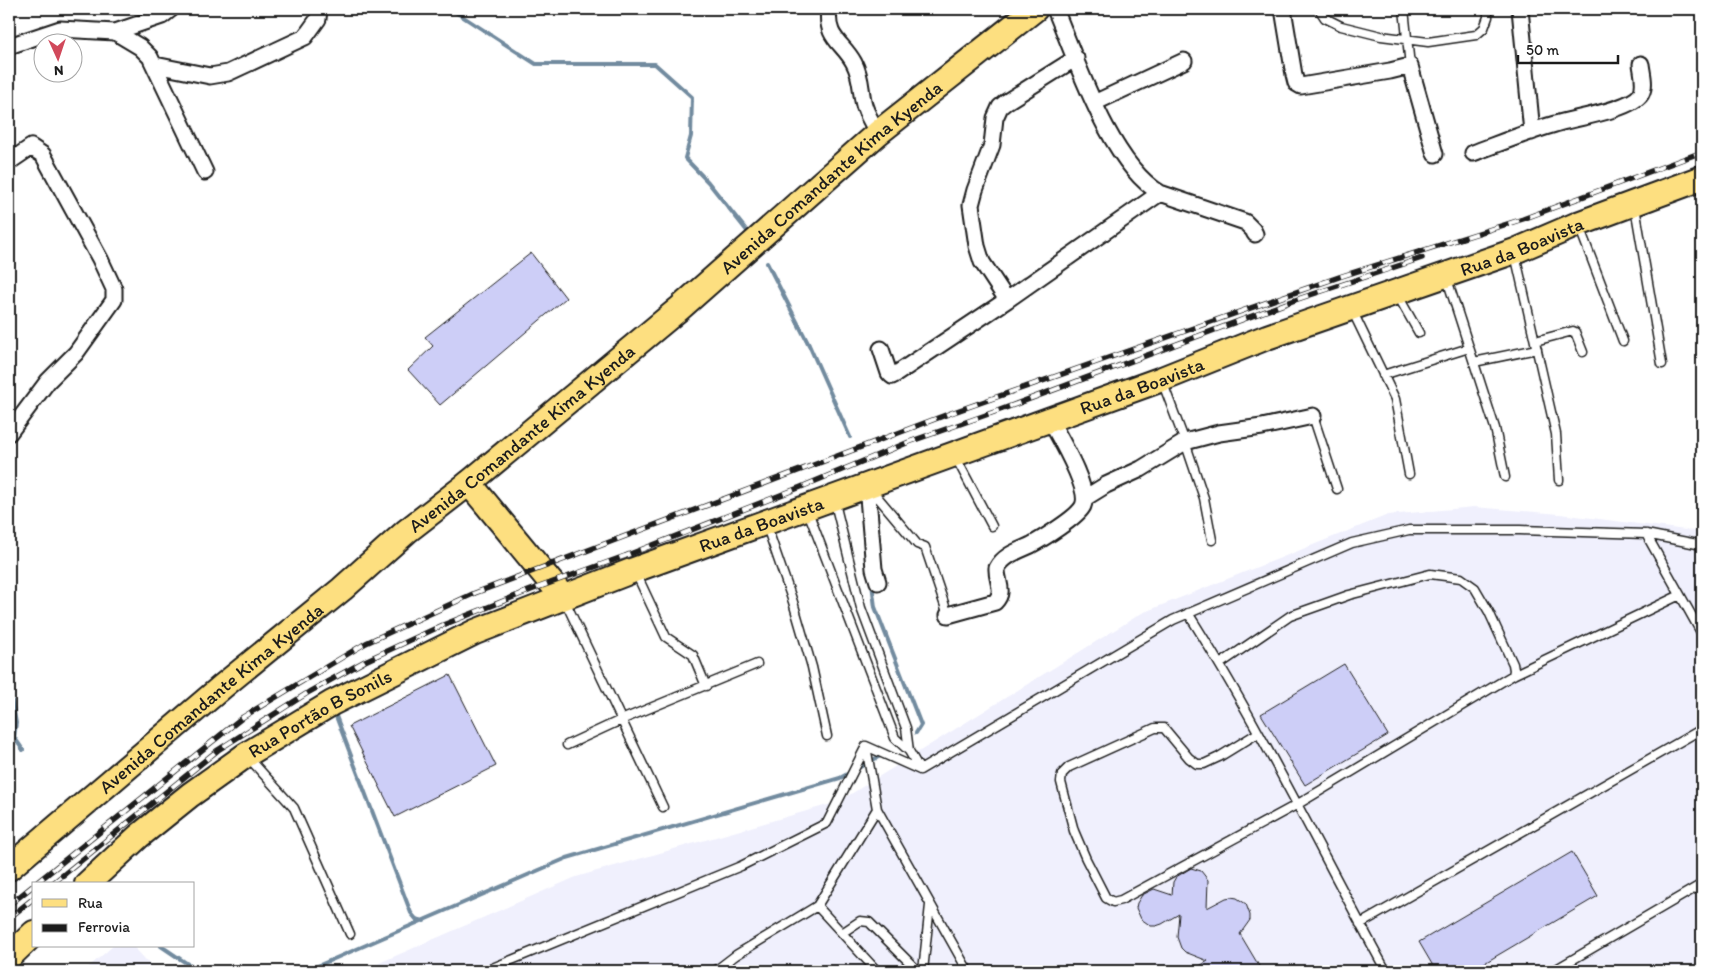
<svg xmlns="http://www.w3.org/2000/svg" width="1711" height="980" font-family="Itim,sans-serif">
<style>
.built{fill:#f0f0fd}
.lines{fill:none;stroke-linecap:round;stroke-linejoin:round}
.stream{stroke:#728b9f;stroke-width:4}
.building{fill:#cdcef7;stroke:#1c1c1c}
.service-casing{stroke:#1c1c1c;stroke-width:11}
.minor-casing{stroke:#1c1c1c;stroke-width:19}
.primary-casing{stroke:#1c1c1c;stroke-width:28}
.service{stroke:#fff;stroke-width:8}
.minor{stroke:#fff;stroke-width:15}
.primary{stroke:#fddf80;stroke-width:24}
.rail-casing{stroke:#1c1c1c;stroke-width:5.5}
.rail{stroke:#fff;stroke-width:4;stroke-dasharray:11;stroke-linecap:butt}
.labels{text-anchor:middle;stroke-width:4;stroke-linejoin:round;paint-order:stroke}
.street-label{font-size:19px;fill:#1c1c1c;stroke:#fff}
</style>
<rect width="100%" height="100%" fill="#fff"/>
<filter id="ink" filterUnits="userSpaceOnUse"><feTurbulence type="fractalNoise" baseFrequency=".02" numOctaves="2"/><feDisplacementMap in="SourceGraphic" scale="10" xChannelSelector="R" yChannelSelector="G"/><feConvolveMatrix kernelMatrix="1 2 1 2 8 2 1 2 1" color-interpolation-filters="sRGB"/></filter>
<g filter="url(#ink)">
<path class="built" d="M1474,507L1560,514L1702,532V971H361L576,877L838,802L1142,613L1388,515Z
M113,946H133L156,971H84Z"/>
<g class="lines">
<path class="stream" d="M451,9L536,64H655L692,97L691,136L685,158L708,182L747,231
M767,263L809,345L850,437
M872,584L875,607L921,725L916,733
M9,698L12,701L16,723L14,737L23,750
M334,711L411,913L416,919L424,921
M161,946L198,971
M306,971L567,858L840,778L882,755"/>
</g>
<path class="building" d="M531,253L566,298L440,405L408,370L433,346L425,337Z
M1344,664L1388,735L1305,785L1261,714Z
M450,675L496,766L395,817L349,726Z
M1572,852L1598,896L1471,971H1436L1419,942Z
M1191,868L1201,871L1208,880L1207,908L1226,898L1231,897L1237,898L1246,904L1250,915V920L1240,934L1262,971H1191L1208,961L1185,952L1181,948L1177,937L1179,914L1162,924L1156,926H1151L1141,919L1136,908L1137,903L1142,895L1154,889L1172,895L1173,882L1176,877Z"/>
<g class="lines">
<g class="service-casing">
<path id="service" d="M1319,9L1325,18L1341,26L1381,36L1428,42L1476,35L1484,28L1488,17V9
M1404,9L1410,66
M1635,207L1662,364
M1579,226L1623,341
M1515,254L1556,434L1559,480
M1447,279L1495,428L1505,477
M1397,294L1419,333
M1352,310L1395,399L1409,474
M1535,341L1573,331L1575,332L1583,352
M1474,362L1537,349
M1383,375L1469,348
M1162,381L1185,442L1204,498L1212,540
M1313,416L1337,489
M956,458L992,526
M870,488L917,544L925,547L948,615
M834,499L861,608L906,728L909,751
M807,509L895,738L909,751L920,770
M766,524L793,602L812,667L827,736
M1646,534L1702,634
M635,571L666,637L693,655L706,686
M565,601L663,807
M1188,613C1261,728 1320,851 1386,971
M1220,664L1290,616L1349,595L1430,574L1461,578L1475,588L1489,612L1513,664L1514,670L1513,675
M1258,733L1219,757L1204,764H1197L1189,758L1164,728H1155L1069,767L1062,774L1061,782L1074,831L1086,859L1106,898L1113,902L1121,900L1298,804L1513,675L1680,595
M567,745L621,720L757,664
M866,746L877,809L968,971
M247,756L294,808L350,934
M817,906L877,971
M1360,924L1702,729
M842,933L860,921L869,922L918,971
M485,971L741,866L827,823L866,746L920,770L1173,620L1352,543L1409,530H1520L1646,534L1702,545
M715,971L736,955L817,906L877,809
M923,971L930,905
M1553,971L1702,884"/>
</g>
<g class="minor-casing">
<path id="minor" d="M829,9C825,39 843,42 854,63C862,78 860,90 864,105C867,115 873,125 878,133
M1055,9C1077,61 1110,164 1160,193L1245,222L1253,230L1255,234
M1283,9L1294,75L1296,83L1301,86L1390,71L1410,66L1435,154
M1520,9L1532,132
M115,32L140,47L150,57L205,172
M9,46L60,29L115,32L162,16L171,9
M155,65L210,76L228,73L305,37L318,19L319,9
M1094,103L1184,61
M1473,153C1500,143 1527,132 1555,124C1574,118 1631,110 1641,94C1646,85 1642,73 1641,64
M9,162L31,147L43,155L100,259L114,289V300L76,353L48,381L9,433
M1007,300L982,262L977,246L971,205L975,190L992,145L995,118L1000,107L1006,102L1076,58
M881,349L889,373L892,376L896,374L1007,300L1160,193
M867,485L874,569L878,582
M1085,498L1106,485L1141,469L1185,442L1219,433L1262,427L1313,416
M948,615L995,602C1006,591 996,581 997,568C1004,555 1018,551 1031,545C1042,539 1078,517 1083,506C1091,489 1058,435 1049,418"/>
</g>
<g class="primary-casing">
<g id="primary">
<path d="M469,483L563,597"/>
<path id="s1" d="M9,868L223,686L342,589L407,531L469,483L680,308L878,133L1035,9"/>
<path id="s2" d="M87,884L139,836L190,795L246,755L332,703L475,632L634,570L1162,379L1267,337L1515,251L1578,224L1702,178"/>
<path d="M9,957L34,933"/>
</g>
</g>
<use href="#service" class="service"/>
<use href="#minor" class="minor"/>
<use href="#primary" class="primary"/>
<g class="rail-casing">
<path id="rail" d="M35,884L243,717L366,643L475,593L951,413L1339,277L1523,219L1702,152
M52,884L218,750L309,692L365,661L443,625L531,590L625,556L801,487L909,442L1000,410L1295,300L1422,258
M9,905L34,885
M9,918L34,898"/>
</g>
<use href="#rail" class="rail"/>
</g>
</g>
<g class="labels">
<g class="street-label">
<text dy="7" stroke="none"><textPath href="#s1" startOffset="1074">Avenida Comandante Kima Kyenda</textPath></text>
<text dy="7" stroke="none"><textPath href="#s2" startOffset="1581">Rua da Boavista</textPath></text>
<text dy="7" stroke="none"><textPath href="#s2" startOffset="1176">Rua da Boavista</textPath></text>
<text dy="7" stroke="none"><textPath href="#s1" startOffset="669">Avenida Comandante Kima Kyenda</textPath></text>
<text dy="7" stroke="none"><textPath href="#s2" startOffset="771">Rua da Boavista</textPath></text>
<text dy="7" stroke="none"><textPath href="#s1" startOffset="264">Avenida Comandante Kima Kyenda</textPath></text>
<text dy="7" stroke="none"><textPath href="#s2" startOffset="290">Rua Portão B Sonils</textPath></text>
</g>
</g>
<rect width="1711" height="980" fill="none" stroke="#fff" stroke-width="30"/>
<rect x="15" y="15" width="1681" height="950" fill="none" stroke="#1c1c1c" stroke-width="2" filter="url(#ink)"/>
<rect x="32" y="882" width="162" height="65" fill="#ffffff" stroke="#a4a4a4"/>
<rect x="42" y="899" width="25" height="8" fill="#fddf80" stroke="#a4a4a4"/>
<text x="78" y="908" font-size="15" fill="#1c1c1c">Rua</text>
<rect x="42" y="924" width="25" height="8" fill="#1c1c1c" stroke="#a4a4a4"/>
<text x="78" y="932" font-size="15" fill="#1c1c1c">Ferrovia</text>
<g transform="translate(58 58) rotate(177)"><circle r="24" fill="#ffffff" stroke="#a4a4a4"/>
<path d="M0-4L9 19L0 12L-9 19Z" fill="#d1495b"/>
<text y="-8" font-size="14" font-weight="bold" text-anchor="middle" fill="#1c1c1c">N</text>
</g>
<path d="M1518 55v8h100v-8" fill="none" stroke="#1c1c1c" stroke-width="2.5"/>
<text x="1526" y="55" font-size="15" fill="#1c1c1c" stroke="#ffffff" stroke-width="4" paint-order="stroke">50 m</text>
</svg>
